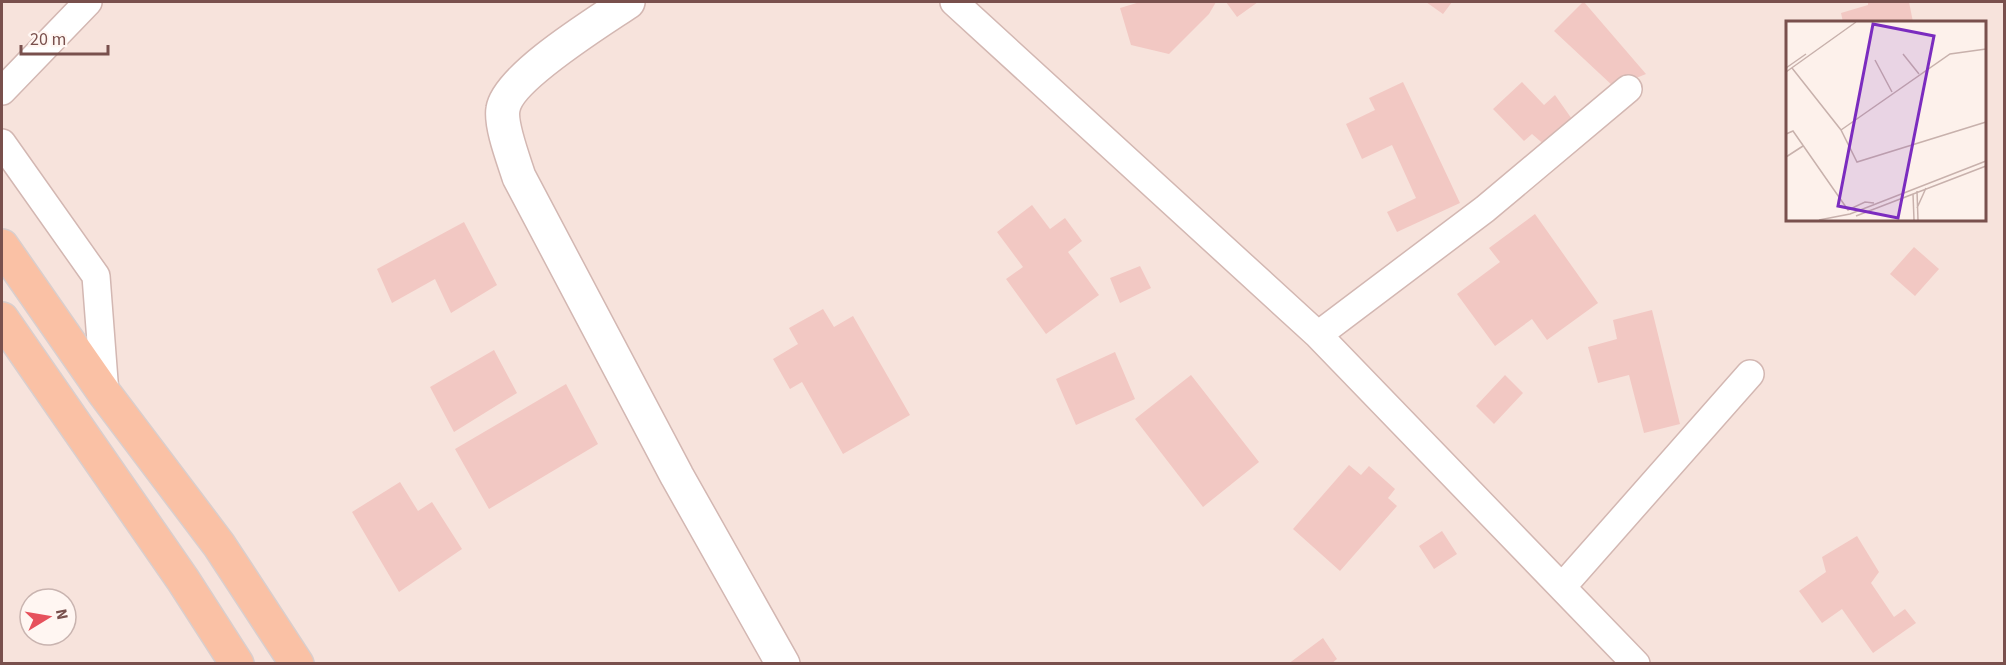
<svg xmlns="http://www.w3.org/2000/svg" width="2006" height="665" font-family="'Source Sans 3',sans-serif">
<style>
.residential{fill:#f7e3dc;fill-rule:evenodd}
.building{fill:#f2c8c3}
.lines{fill:none;stroke-linecap:round;stroke-linejoin:round}
.minor-casing{stroke:#d3b7b2;stroke-width:30}
.tertiary-casing{stroke:#d3b7b2;stroke-width:36}
.primary-casing{stroke:#d9cecd;stroke-width:36}
.minor{stroke:#fff;stroke-width:27}
.tertiary{stroke:#fff;stroke-width:33}
.primary{stroke:#fac1a5;stroke-width:33}
.inset-road{fill:none;stroke:#c8b1ac;stroke-width:1.5}
.view{fill:#7b2cbf;fill-opacity:0.15;stroke:#7b2cbf;stroke-width:3}
.inset-edge{fill:none;stroke:#79504d;stroke-width:3}
</style>
<rect width="100%" height="100%" fill="#fdf1eb"/>
<path class="residential" d="M2,2H2004V663H2ZM1787,22H1984V219H1787ZM30,599H66V635H30Z"/>
<path class="building" d="M1140,2H1216L1209,14L1169,54L1131,45L1120,8Z
M1226,2H1258L1237,17Z
M1426,2H1452L1443,14Z
M1583,2H1584L1646,74L1614,87L1554,31Z
M1868,2H1909L1913,22H1843L1841,13L1868,5Z
M1403,82L1460,203L1397,232L1387,212L1416,198L1392,145L1362,159L1346,124L1375,110L1369,98Z
M1522,82L1544,105L1555,95L1574,122L1547,147L1532,134L1524,141L1493,109Z
M1032,205L1050,229L1065,218L1082,241L1068,252L1099,295L1046,334L1006,279L1023,267L997,232Z
M1535,214L1598,303L1547,340L1532,319L1495,346L1457,294L1500,262L1489,248Z
M464,222L497,285L451,313L435,279L392,303L377,269Z
M1914,247L1939,269L1915,296L1890,274Z
M1140,266L1151,288L1120,303L1110,278Z
M823,309L834,327L853,316L910,415L843,454L802,382L790,389L773,359L798,344L789,328Z
M1652,310L1680,424L1644,433L1629,375L1598,383L1588,347L1617,339L1613,320Z
M494,350L517,393L454,432L430,387Z
M1115,352L1135,399L1076,425L1056,379Z
M1191,375L1259,462L1203,507L1135,419Z
M1505,375L1523,393L1494,424L1476,406Z
M566,384L598,444L489,509L455,449Z
M1349,465L1361,475L1369,466L1395,489L1388,498L1397,506L1340,571L1293,529Z
M400,482L418,511L432,502L462,549L399,592L352,512Z
M1442,531L1457,554L1434,569L1419,546Z
M1857,536L1879,572L1871,583L1894,617L1905,609L1916,623L1873,653L1842,609L1822,623L1799,591L1826,572L1822,557Z
M1323,638L1337,659L1331,664H1288Z"/>
<g class="lines">
<g class="minor-casing">
<path id="minor" d="M954,2L1318,335L1636,664
M2,91L88,2
M2,143L96,276L105,394
M1318,335L1485,209L1628,89
M1562,587L1750,374"/>
</g>
<g class="tertiary-casing">
<path id="tertiary" d="M628,2C600,21 508,77 503,109C500,125 514,161 519,177L677,476L783,664"/>
</g>
<g class="primary-casing">
<path id="primary" d="M2,246L105,394L219,545L297,664
M2,319L183,580L237,664"/>
</g>
<use href="#minor" class="minor"/>
<use href="#tertiary" class="tertiary"/>
<use href="#primary" class="primary"/>
</g>
<g transform="translate(1786 21)">
<rect width="200" height="200" fill="#fdf1eb"/>
<path class="inset-road" d="M117,33L133,53M89,39L106,71M0,47L20,33M6,47L55,109L71,141L200,101M0,51L70,1M55,109L164,33L200,28M0,113L7,110L62,189L79,181L88,182M0,136L17,125M131,170L132,199M127,173L128,199M131,187L140,167M70,195L200,145M33,199L64,193L200,140"/>
<path class="view" d="M87,3L148,15L112,197L52,185Z"/>
<rect width="200" height="200" class="inset-edge"/>
</g>
<rect width="2006" height="665" fill="none" stroke="#79504d" stroke-width="6"/>
<g transform="translate(48 617) rotate(79)"><circle r="28" fill="#fff6f2" stroke="#c9b4b0" stroke-width="1.5"/>
<path d="M0-4.5L10 22L0 15L-10 22Z" fill="#e6515c"/>
<text y="-9" font-size="16" font-weight="bold" text-anchor="middle" fill="#79504d">N</text>
</g>
<path d="M21 45v9h87v-9" fill="none" stroke="#79504d" stroke-width="3"/>
<text x="30" y="45" font-size="18" fill="#79504d" stroke="#fff6f2" stroke-width="4.5" paint-order="stroke">20 m</text>
</svg>
